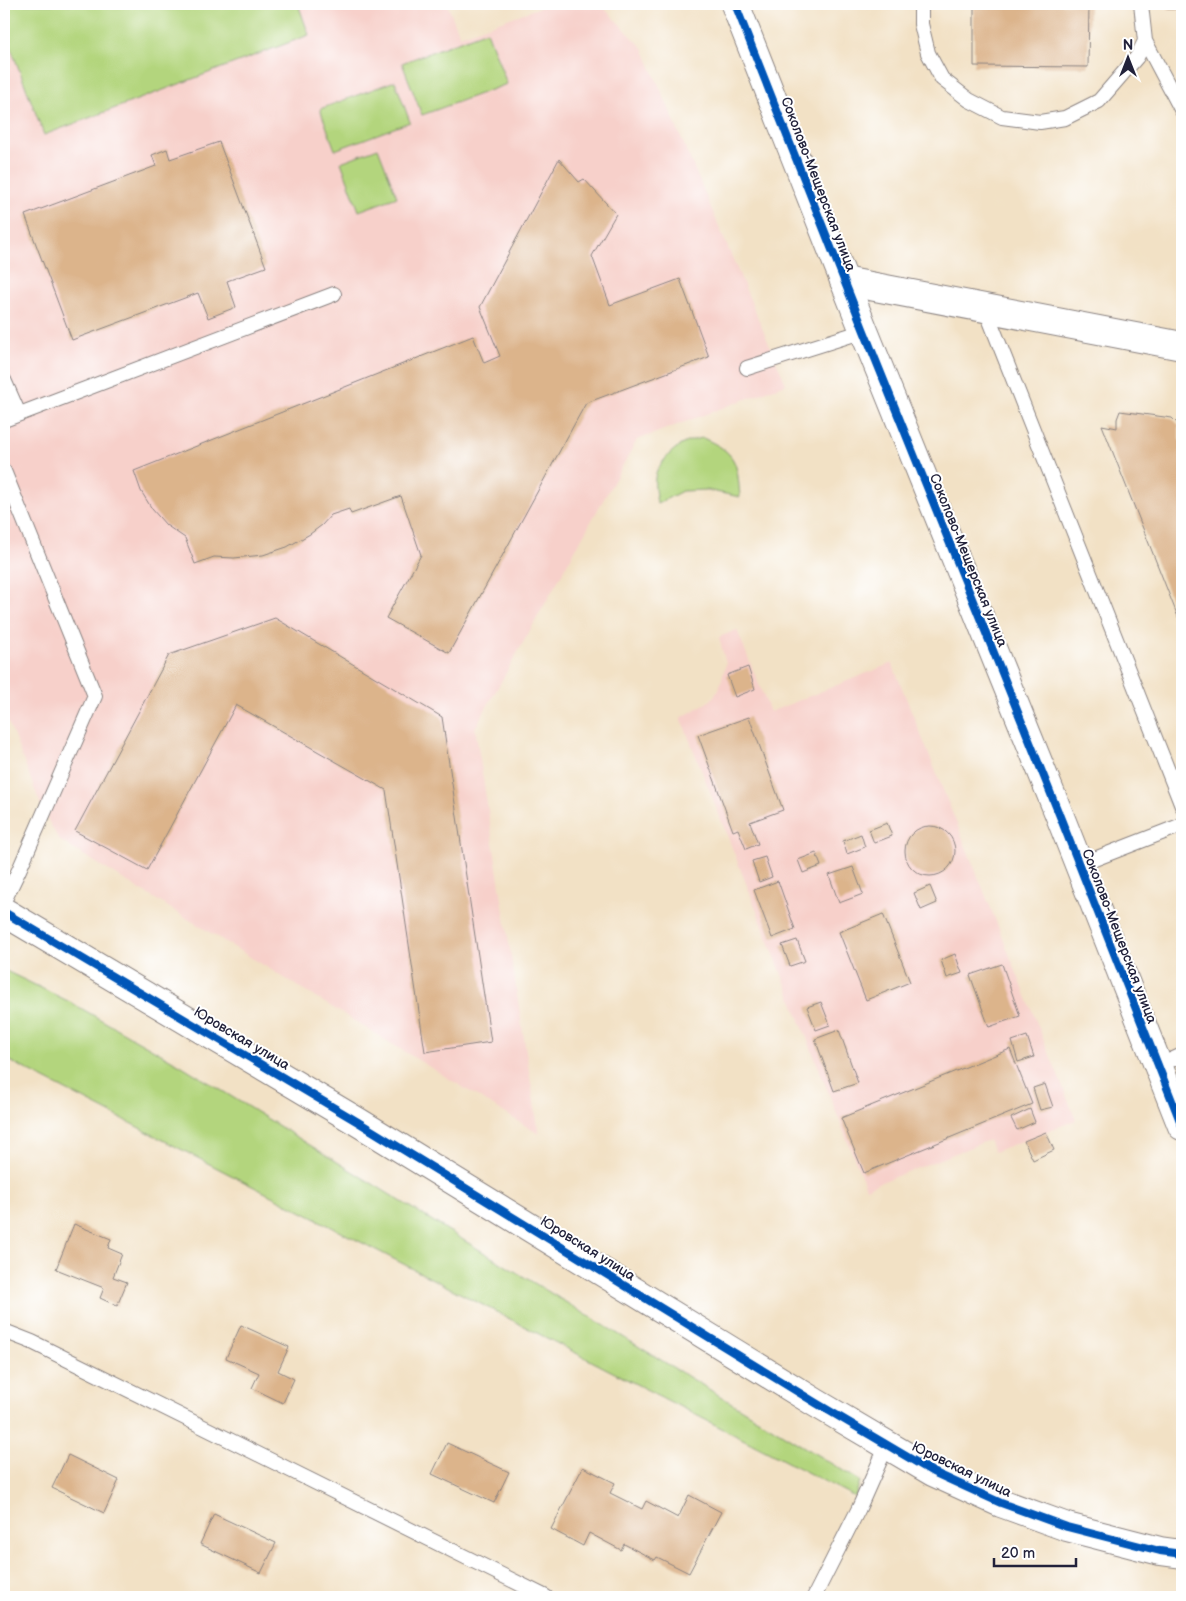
<svg xmlns="http://www.w3.org/2000/svg" width="1186" height="1601" font-family="'Balsamiq Sans',sans-serif">
<style>
.built{fill:#f7d0ca}
.green{fill:#b3d57d;stroke:#6a7c5c}
.building{fill:#dcb48b}
.lines{fill:none;stroke-linecap:round;stroke-linejoin:round}
.lane-casing{stroke:#8a8280;stroke-width:16}
.street-casing{stroke:#8a8280;stroke-width:30}
.secondary-casing{stroke:#8a8280;stroke-width:30}
.lane{stroke:#fff;stroke-width:14}
.street{stroke:#fff;stroke-width:28}
.secondary{stroke:#fff;stroke-width:28}
.cycleway-casing{stroke:#fff;stroke-width:11}
.cycleway{stroke:#0057b8;stroke-width:8}
.labels{text-anchor:middle;stroke-width:4;stroke-linejoin:round;paint-order:stroke}
.street-label{font-size:14px;fill:#22223b;stroke:#fff}
</style>
<rect width="100%" height="100%" fill="#fff"/>
<filter id="ink" filterUnits="userSpaceOnUse"><feTurbulence type="fractalNoise" baseFrequency=".02" numOctaves="2"/><feDisplacementMap in="SourceGraphic" scale="10" xChannelSelector="R" yChannelSelector="G"/><feConvolveMatrix kernelMatrix="1 2 1 2 8 2 1 2 1" color-interpolation-filters="sRGB"/></filter>
<filter id="wash" filterUnits="userSpaceOnUse"><feTurbulence type="fractalNoise" baseFrequency=".0096" numOctaves="4" result="noise"/><feDisplacementMap in="SourceGraphic" scale="20" xChannelSelector="R" yChannelSelector="G"/><feGaussianBlur stdDeviation="1.12" result="paint"/><feColorMatrix in="noise" values="0 0 0 0 0 0 0 0 0 0 0 0 0 0 0 0 0 1.4 0 .05"/><feComposite in="paint" operator="in"/></filter>
<g filter="url(#wash)">
<rect width="100%" height="100%" fill="#f2e1c5"/>
<path class="built" d="M4,4H447L460,36L549,4H600L643,48L786,384L637,440L475,728L539,1134L59,840L44,813L4,711Z
M737,630L770,712L892,663L1076,1120L994,1152L989,1140L866,1188L681,718L711,700L719,689L726,664L719,637Z"/>
<path class="green" d="M4,4H298L309,35L44,135L4,30Z
M487,31L507,84L422,115L402,63Z
M395,81L410,122L335,150L320,109Z
M378,148L397,197L359,211L341,162Z
M703,438C737,453 737,462 740,497L706,490L682,491L657,504C656,494 653,483 656,473C657,470 660,466 662,463C673,448 685,440 703,438Z
M4,970L70,1002L182,1066L465,1241L860,1481L855,1497L4,1058Z"/>
<g id="blocks">
<path class="building" d="M974,4H1089L1088,67L974,66Z
M1167,4H1182V9H1167Z
M219,142L266,267L227,281L236,307L208,318L198,293L72,340L25,215L156,166L152,155L167,149L170,159Z
M559,159L579,182L584,179L616,214L592,256L610,305L680,279L709,357L586,403L449,653L386,618L421,555L401,496L351,514L349,509L331,515L322,525L310,534L287,547L263,555L234,558L214,557L195,564L185,538L166,525L152,509L141,491L134,471L473,336L484,363L500,356L480,307Z
M1120,411L1172,418L1179,425V440L1182,441V627L1102,425L1117,428V419Z
M275,618L442,717L491,1042L425,1052L386,790L236,705L147,870L75,831L169,655Z
M748,667L755,689L735,697L727,675Z
M749,717L783,810L750,822L758,844L746,849L738,829L733,831L698,735Z
M887,823L892,836L874,843L869,830Z
M905 851a25 25 0 1 1 50 0a25 25 0 1 1-50 0Z
M861,834L865,847L847,854L843,841Z
M816,853L821,866L803,873L798,860Z
M765,857L772,877L759,882L752,861Z
M853,867L863,894L839,903L829,875Z
M778,881L795,929L772,938L754,890Z
M930,886L937,903L921,910L914,893Z
M883,914L910,982L866,1000L839,932Z
M797,940L805,961L790,966L782,945Z
M955,954L962,973L947,978L941,960Z
M1002,964L1020,1016L989,1027L970,975Z
M821,1002L830,1025L816,1030L807,1007Z
M839,1030L858,1083L834,1091L815,1039Z
M1027,1036L1034,1057L1018,1062L1012,1041Z
M1010,1049L1032,1104L864,1173L841,1118Z
M1045,1084L1053,1107L1040,1110L1033,1088Z
M1030,1109L1035,1122L1017,1130L1011,1118Z
M1046,1132L1054,1150L1033,1160L1024,1141Z
M74,1224L111,1239L108,1248L122,1254L113,1277L127,1282L117,1306L100,1298L104,1288L56,1269Z
M241,1325L289,1347L278,1371L294,1379L283,1403L252,1388L259,1373L226,1358Z
M447,1443L509,1472L494,1503L432,1474Z
M68,1455L119,1480L104,1513L52,1488Z
M583,1467L615,1483L610,1493L642,1509L646,1501L678,1518L689,1495L721,1512L689,1573L657,1557L655,1560L624,1544L621,1550L589,1533L583,1546L551,1529Z
M214,1514L276,1543L261,1573L200,1544Z"/>
</g>
</g>
<g filter="url(#ink)">
<use href="#blocks" fill-opacity="0" stroke="#8a8280" stroke-width="1"/>
<g class="lines">
<g class="lane-casing">
<path id="lane" d="M921,4V24L928,53L942,79L969,100L1002,117L1040,122L1065,118L1099,101L1137,57L1145,41L1141,4
M1145,41L1182,111
M985,308L1182,806
M747,368L864,331
M4,380L19,414
M4,420L334,294
M4,471L95,696L19,870L4,901
M1079,865L1182,825
M1158,1066L1182,1055
M4,1331L32,1342L546,1597
M814,1597L859,1508L887,1445"/>
</g>
<g class="street-casing">
<path id="street" d="M844,281L1182,346"/>
</g>
<g class="secondary-casing">
<path id="secondary" d="M735,4L864,331L1059,814L1182,1126
M4,912L358,1122L816,1403L933,1472L1001,1503L1067,1527L1160,1551L1182,1554"/>
</g>
<use href="#lane" class="lane"/>
<use href="#street" class="street"/>
<use href="#secondary" class="secondary"/>
<g class="cycleway-casing">
<path id="cycleway" d="M735,4L864,331L1059,814L1182,1126
M4,912L358,1122L816,1403L933,1472L1001,1503L1067,1527L1160,1551L1182,1554"/>
</g>
<use href="#cycleway" class="cycleway"/>
</g>
</g>
<g class="labels">
<g class="street-label">
<text transform="translate(819 184) rotate(69)" y="5">Соколово-Мещерская улица</text>
<text transform="translate(969 560) rotate(68)" y="5">Соколово-Мещерская улица</text>
<text transform="translate(1120 936) rotate(69)" y="5">Соколово-Мещерская улица</text>
<text transform="translate(242 1038) rotate(31)" y="5">Юровская улица</text>
<text transform="translate(588 1248) rotate(32)" y="5">Юровская улица</text>
<text transform="translate(962 1469) rotate(26)" y="5">Юровская улица</text>
</g>
</g>
<rect width="1186" height="1601" fill="none" stroke="#fff" stroke-width="20"/>
<g transform="translate(1128 58)" stroke="#ffffff" stroke-width="4" paint-order="stroke">
<path d="M0-4L9 19L0 12L-9 19Z" fill="#22223b"/>
<text y="-8" font-size="14" font-weight="bold" text-anchor="middle" fill="#22223b">N</text>
</g>
<path d="M994 1558v8h82v-8" fill="none" stroke="#22223b" stroke-width="2.5"/>
<text x="1001" y="1558" font-size="15" fill="#22223b" stroke="#ffffff" stroke-width="4" paint-order="stroke">20 m</text>
</svg>
